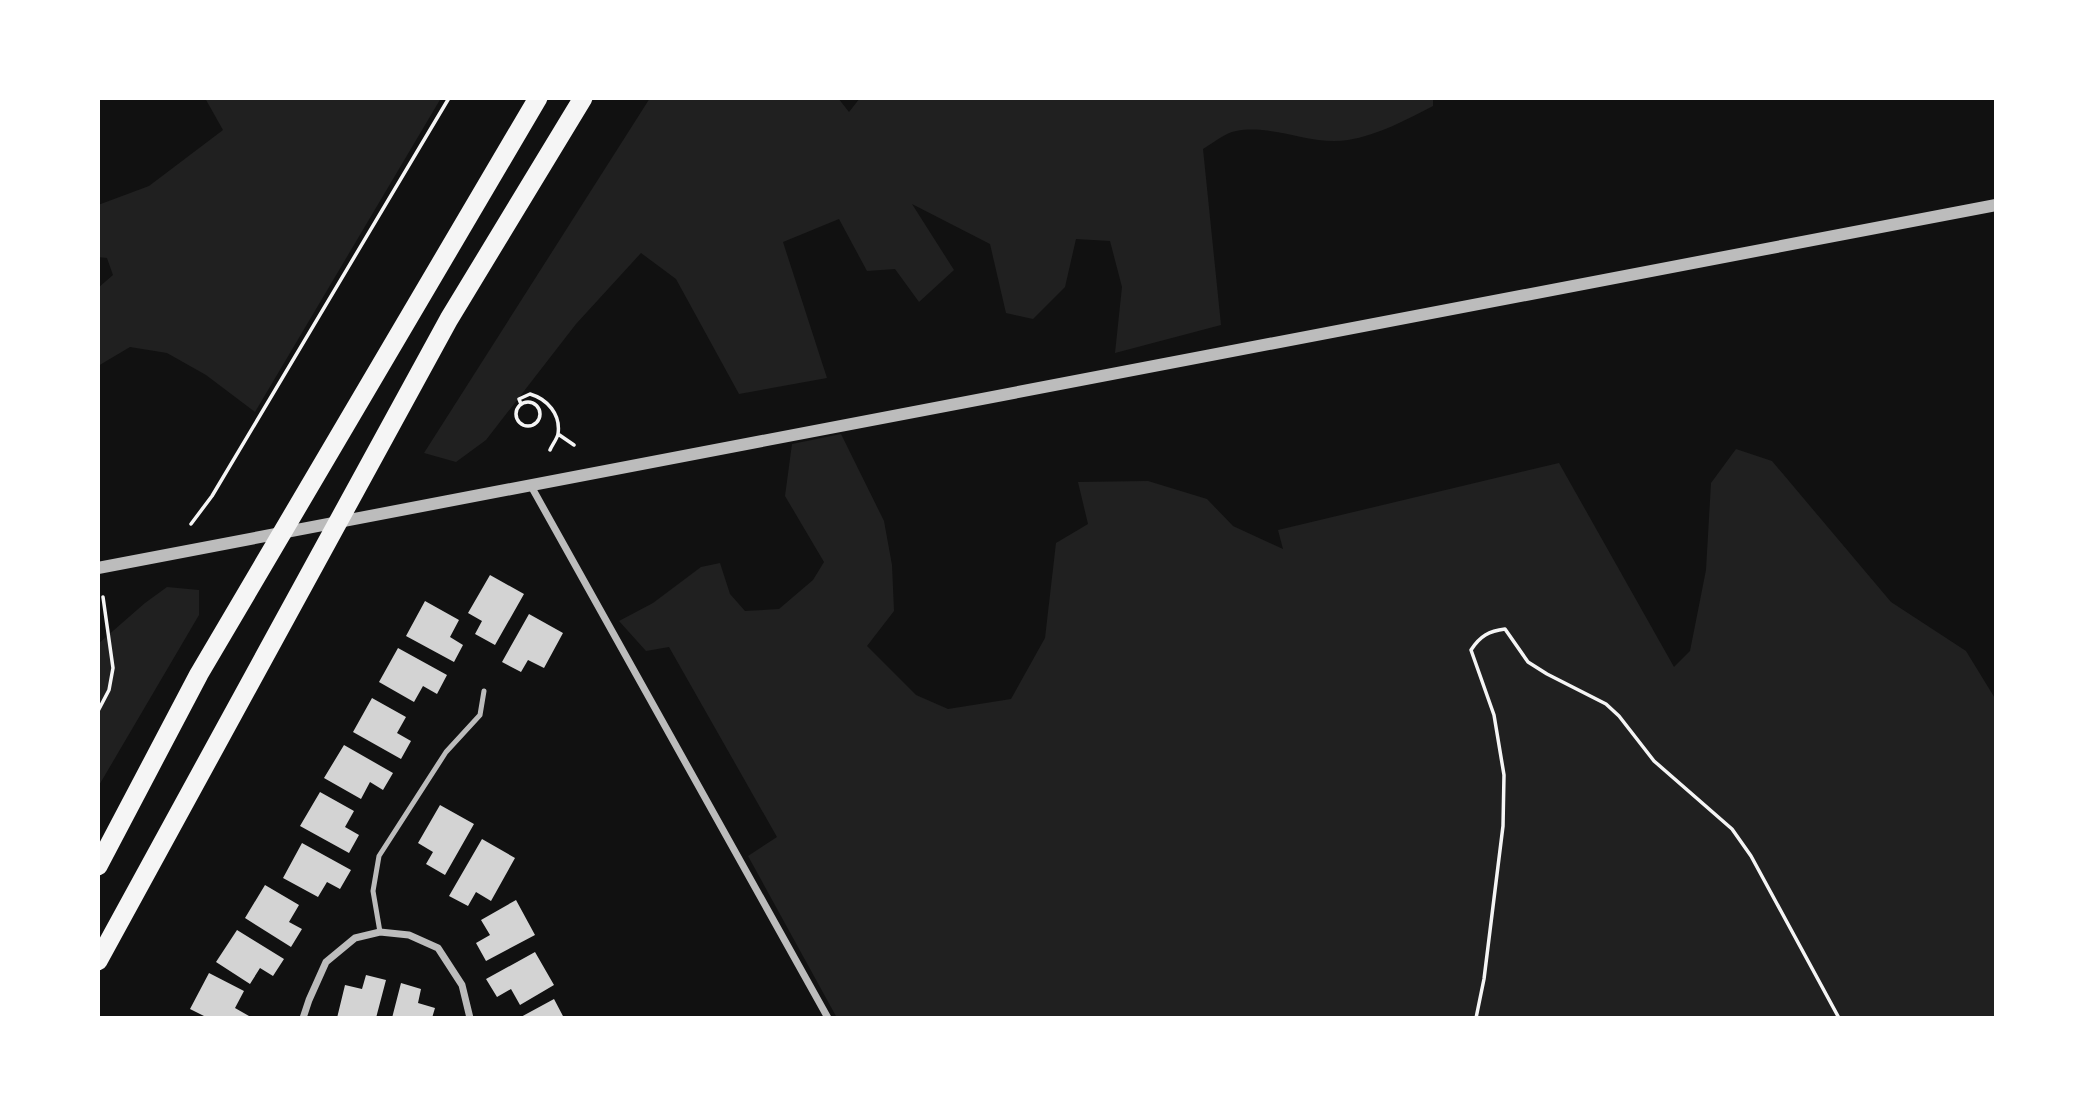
<svg xmlns="http://www.w3.org/2000/svg" width="2094" height="1116" font-family="Karla,sans-serif">
<style>
.green{fill:#202020}
.building{fill:#d3d3d3}
.lines{fill:none;stroke-linecap:round;stroke-linejoin:round}
.path{stroke:#f5f5f5;stroke-width:3.5}
.service{stroke:#bcbcbc;stroke-width:5}
.minor{stroke:#bcbcbc;stroke-width:7}
.tertiary{stroke:#bcbcbc;stroke-width:12}
.motorway{stroke:#f5f5f5;stroke-width:19}
</style>
<rect width="100%" height="100%" fill="#111"/>
<path class="green" d="M205,98H441L255,412L206,375L167,353L130,347L98,366V288L113,275L107,258L98,257V205L149,186L223,130Z
M650,98H838L849,112L860,98H1433V106C1406,120 1378,135 1348,140C1311,146 1275,124 1236,131C1225,133 1213,143 1203,149L1221,325L1115,353L1122,287L1110,241L1076,239L1065,287L1033,319L1006,313L990,244L912,204L954,270L919,302L895,269L867,271L839,219L783,242L827,378L739,394L676,279L641,253L576,324L486,440L456,462L424,453Z
M841,434L884,521L892,565L894,611L867,646L916,695L948,709L1011,699L1045,638L1056,543L1088,524L1078,482L1148,481L1207,499L1233,526L1283,549L1278,530L1559,463L1674,667L1690,651L1706,570L1711,483L1736,449L1772,461L1891,602L1966,651L1996,700V1018H837L748,856L777,837L669,647L646,651L619,621L653,603L701,567L720,563L730,594L745,611L779,609L813,580L824,562L785,496L792,444Z
M167,587L199,590V615L98,787V644L145,603Z"/>
<path class="building" d="M490,575L524,594L495,645L475,634L482,621L468,613Z
M425,601L459,620L450,637L463,645L454,662L406,636Z
M529,614L563,633L544,668L528,660L521,672L502,662Z
M398,648L447,675L437,694L423,686L414,702L379,682Z
M372,698L406,717L397,733L411,741L401,759L353,732Z
M344,745L393,773L383,790L370,782L361,799L324,778Z
M320,792L354,811L345,827L359,835L349,853L300,826Z
M440,805L474,824L445,875L426,864L433,852L418,843Z
M482,839L515,858L491,901L476,892L468,906L449,896Z
M302,843L351,870L340,889L327,882L318,897L283,878Z
M265,885L299,905L289,922L302,929L291,947L245,918Z
M516,900L535,935L486,961L476,943L490,935L481,920Z
M237,930L284,959L273,976L260,968L250,984L216,962Z
M535,952L554,985L520,1005L511,989L497,997L486,979Z
M209,973L244,991L235,1008L249,1016L248,1018H208L190,1009Z
M366,975L386,980L376,1018H337L345,985L362,989Z
M401,983L421,989L418,1003L435,1008L432,1018H392Z
M554,999L564,1018H519Z"/>
<g class="lines">
<path class="path" d="M516 414a12 12 0 1 1 24 0a12 12 0 1 1-24 0Z
M521,404L519,399L530,394C547,399 561,414 558,434C557,439 552,445 550,450
M558,434L574,445
M191,524L212,496L449,98
M98,711L109,690L113,668L103,597
M1476,1018L1484,979L1503,826L1504,775L1494,715L1471,650C1480,636 1489,631 1505,629L1528,662L1547,674L1606,704L1619,716L1654,761L1732,829L1751,856L1839,1018"/>
<path class="service" d="M380,932L373,891L379,856L446,752L480,715L484,691"/>
<path class="minor" d="M531,486L828,1018
M303,1018L309,1000L326,962L355,938L380,932L409,935L438,948L462,985L470,1018"/>
<path class="tertiary" d="M98,568L1996,205"/>
<path class="motorway" d="M98,866L199,674L538,98
M98,961L449,319L583,98"/>
</g>
<rect width="2094" height="1116" fill="none" stroke="#ffffff" stroke-width="200"/>
</svg>
